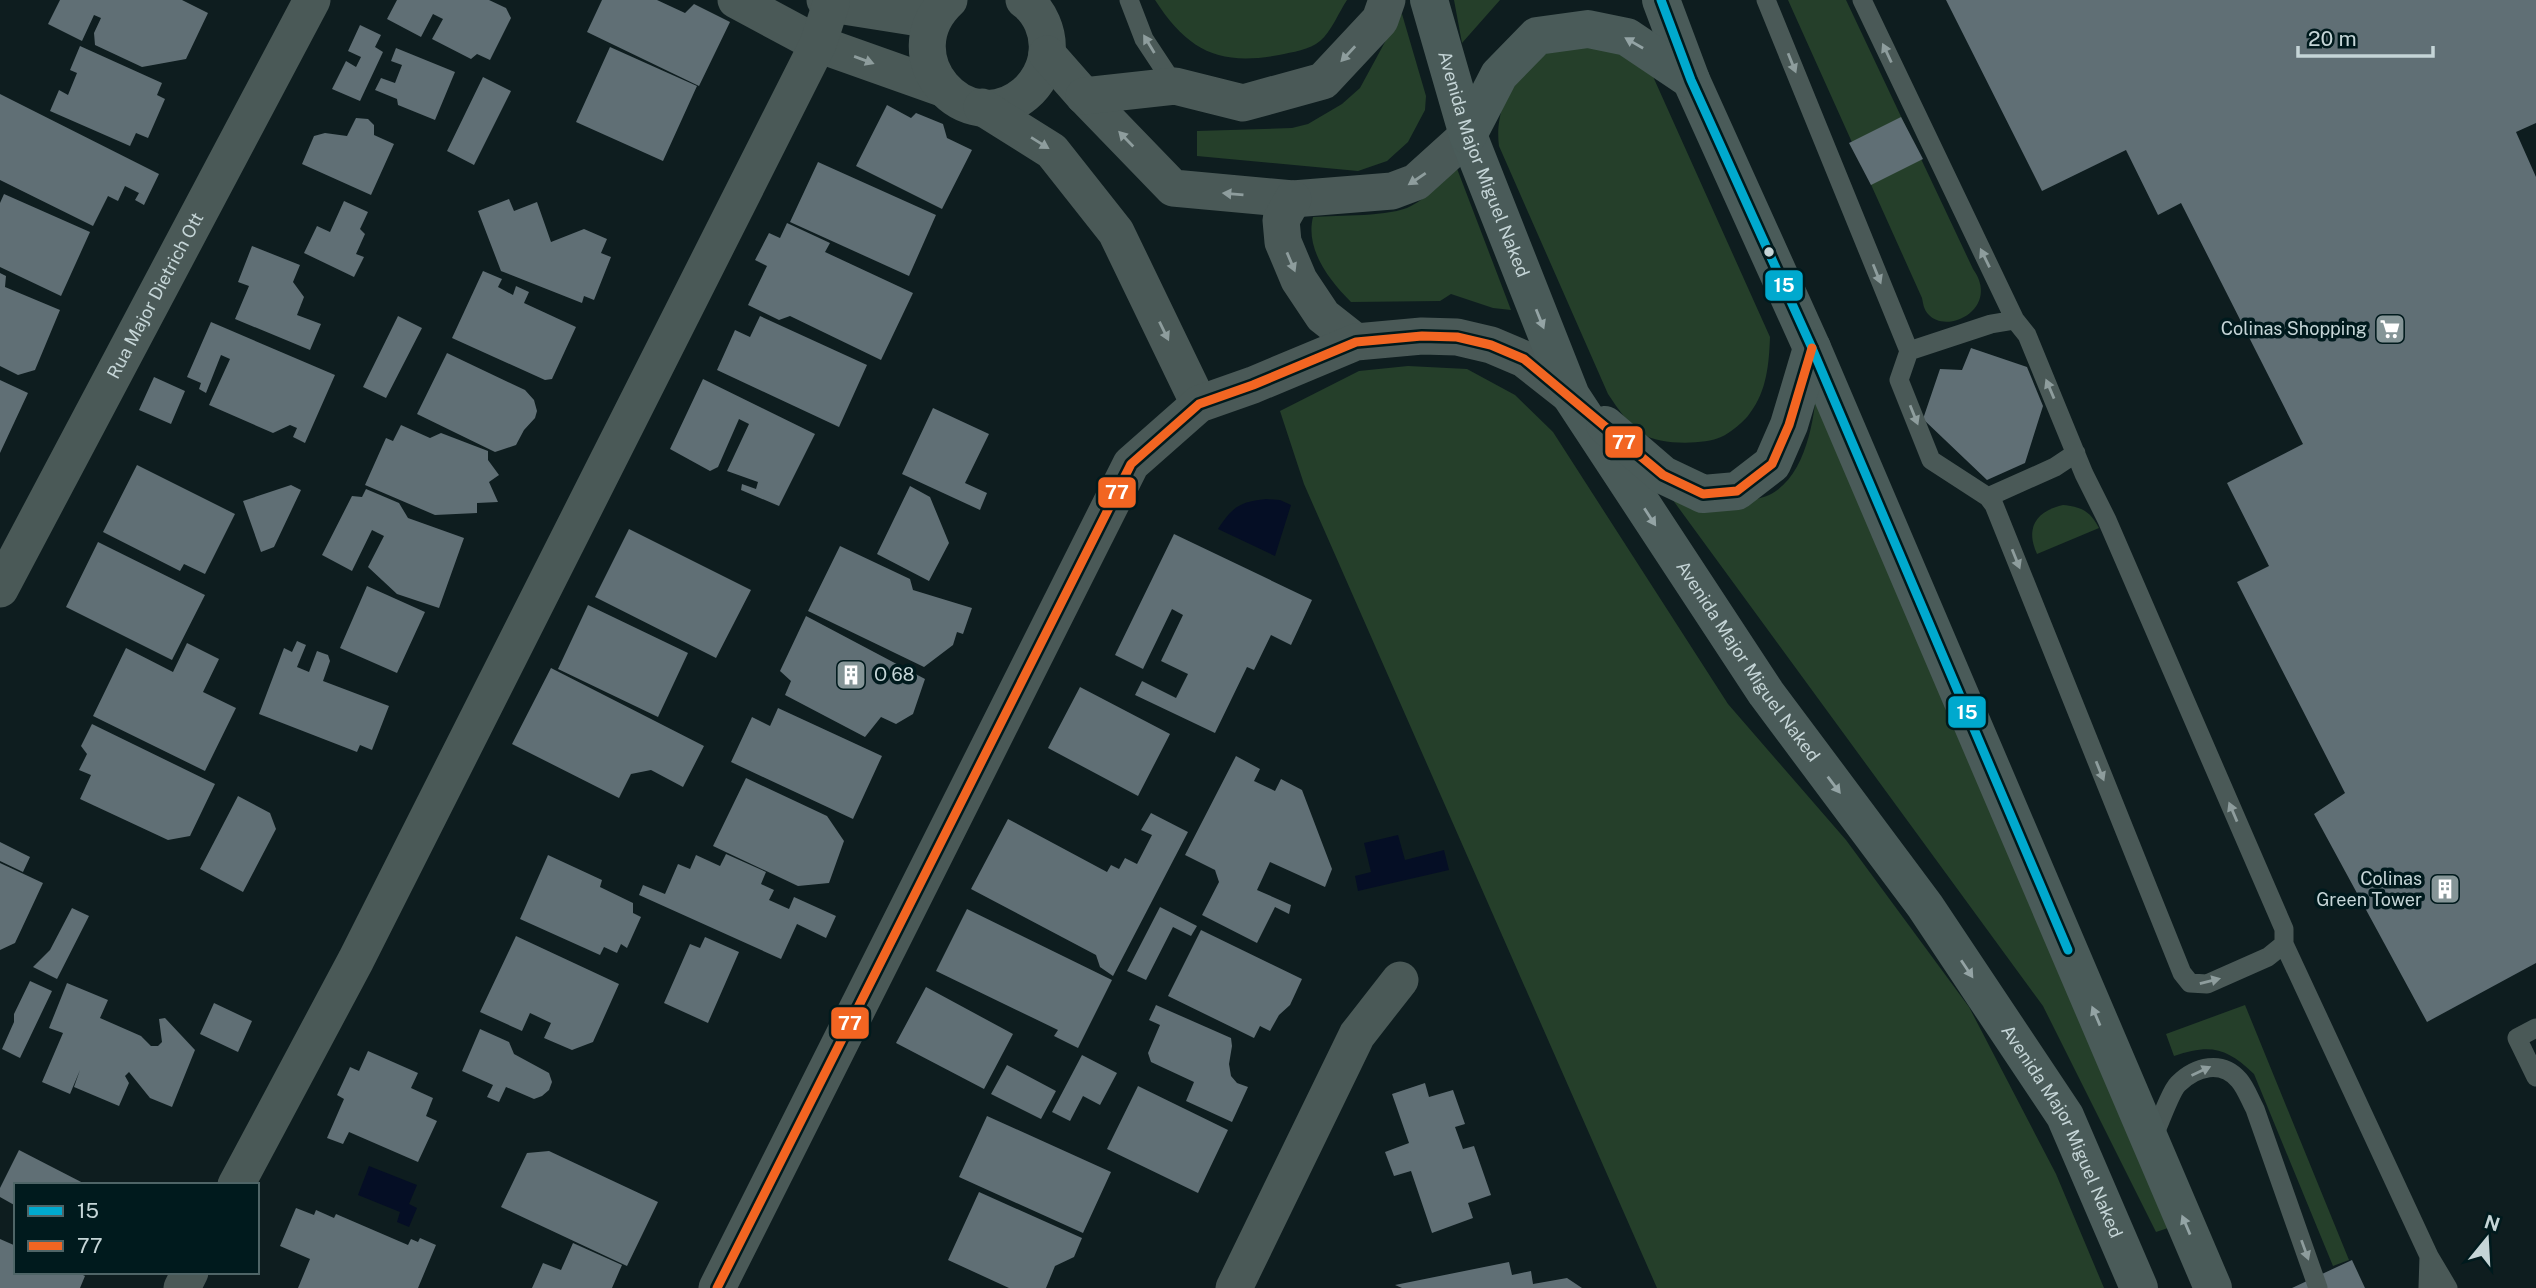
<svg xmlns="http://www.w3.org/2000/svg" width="2536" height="1288" font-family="'Public Sans',sans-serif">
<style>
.green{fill:#253f2a}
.water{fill:#050e25}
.building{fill:#606f75}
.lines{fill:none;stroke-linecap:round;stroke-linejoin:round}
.lane{stroke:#4a5957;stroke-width:19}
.street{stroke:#4a5957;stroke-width:37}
.secondary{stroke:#4a5b59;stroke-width:38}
.bus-1-casing{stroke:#001a1d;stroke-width:14}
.bus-2-casing{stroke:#001a1d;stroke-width:14}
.bus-1{stroke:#00a9ce;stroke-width:9}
.bus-2{stroke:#f26522;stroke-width:9}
.oneway{fill:#94a4a5}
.oneway2{fill:#8e9d9d}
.bus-dot{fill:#c5d5d7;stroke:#001a1d;stroke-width:2.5}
.labels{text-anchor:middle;stroke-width:7;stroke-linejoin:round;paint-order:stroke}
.street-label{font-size:18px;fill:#c5d5d7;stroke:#001a1d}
.poi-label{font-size:18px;fill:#c5d5d7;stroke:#001a1d;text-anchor:end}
.line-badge{stroke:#001a1d;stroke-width:2.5}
.badge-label{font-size:19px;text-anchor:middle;font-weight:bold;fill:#fff}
</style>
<rect width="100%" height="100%" fill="#0e1d1f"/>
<path class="green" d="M1155,0H1347C1339,12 1331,32 1320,41C1310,50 1292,52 1279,55C1219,66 1188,51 1155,0Z
M1454,0H1500L1462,43Z
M1788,0H1846L1973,269C2001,308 1947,336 1928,314C1924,310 1923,303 1922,298Z
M1402,14L1426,96L1425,110L1408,142L1387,161L1358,171L1197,156V131L1292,128L1308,124L1342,104L1360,88L1385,42L1393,20Z
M1608,47L1651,72L1770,337C1769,363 1767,391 1750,413C1745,421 1730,433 1721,437C1704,445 1658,445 1643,434C1628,424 1618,409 1608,394L1499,146C1494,110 1514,67 1548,49C1558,44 1594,47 1608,47Z
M1456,166L1511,310L1493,308L1451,294L1440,301L1351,302C1329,280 1305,249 1313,217C1338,215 1391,217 1411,206C1429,197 1442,180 1456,166Z
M1408,366L1467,369L1515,395L1553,432L1728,704L1846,840L1969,1007L2056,1174L2104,1288H1657L1304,484L1280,411L1359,371Z
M1817,377L2168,1228L2156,1232L2043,1006L1667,492C1687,494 1707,495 1727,497C1736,498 1746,500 1755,499C1805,492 1816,417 1817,377Z
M2063,505C2082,507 2090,511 2099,528L2037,554C2025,528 2036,511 2063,505Z
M2245,1005L2349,1260L2333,1266L2254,1074C2226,1047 2210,1044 2174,1056L2166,1034Z"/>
<path class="water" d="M1266,499L1280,500L1291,505L1275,556L1218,529C1233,506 1240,502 1266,499Z
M1398,835L1405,860L1444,850L1449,870L1358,891L1355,876L1371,872L1364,843Z
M369,1166L417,1185L409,1204L417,1208L409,1227L397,1222L400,1212L358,1195Z"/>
<path class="building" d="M60,0H182L208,13L186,59L142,67L95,45L94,33L101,18L94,15L82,41L48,24Z
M397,0H489L506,8L511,18L490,60L477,54L471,59L432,39L443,19L433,14L421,37L387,19Z
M602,0H657L685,13L694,4L730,22L699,86L587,32Z
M1946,0H2536V123L2516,132L2536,177V963L2427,1022L2314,814L2345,793L2237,582L2269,566L2227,483L2303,444L2181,203L2158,215L2126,150L2042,191Z
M360,25L381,35L375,47L383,52L360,101L332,89L346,61L356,67L361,57L348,51Z
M80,46L162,83L157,95L165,99L148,138L136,133L130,146L50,111L59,90L68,95L77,73L70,70Z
M610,47L697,86L663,161L576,122Z
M396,48L455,72L435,120L398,105L397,99L375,90L381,78L395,83L402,65L391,61Z
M483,77L511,91L474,165L447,151Z
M0,94L159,174L144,205L135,200L139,193L125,186L118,201L108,196L93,226L0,180Z
M887,105L911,118L916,113L943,124L947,138L972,150L942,209L856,166Z
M1901,117L1923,159L1871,185L1849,143Z
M356,118L368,119L374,125V135L394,144L371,195L302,164L314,136L325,133L347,136Z
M818,162L936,215L909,276L790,222Z
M4,194L90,232L61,296L0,267V203Z
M509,199L514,211L537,202L551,242L584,229L607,239L601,253L611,257L594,300L584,296L582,303L501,271L478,211Z
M344,201L368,212L360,229L365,234L356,254L364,257L354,277L304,253L317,226L330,232Z
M787,223L830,243L825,252L913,293L881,360L790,316L779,320L748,305L767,266L755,260L769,233L780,238Z
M252,246L300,265L293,282L304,297L297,315L321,324L310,350L235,319L249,286L238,282Z
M483,271L502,279L498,287L513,295L516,286L529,292L524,303L576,327L552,379L545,380L452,338Z
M0,273L6,276L5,287L60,310L35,370L18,375L0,366Z
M398,316L422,328L386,398L363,387Z
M760,316L867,365L839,427L717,370L735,330L750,337Z
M211,322L335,375L305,443L293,437L297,428L290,425L273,433L209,405L230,359L221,355L206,393L199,389L201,383L187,377Z
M1971,348L2027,367L2043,406L2025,463L1987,480L1923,419L1940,369L1962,370Z
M447,353L525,390L534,400L537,411L535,418L524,430L516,445L495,452L417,414Z
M154,377L185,391L171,424L139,410Z
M703,379L815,434L779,506L741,490L742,484L756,489L758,482L727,471L749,424L739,419L718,467L710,471L670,449Z
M0,380L28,393L0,453Z
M933,408L989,434L965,483L987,493L980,510L902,474Z
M401,425L430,438L441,433L488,451V460L499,475L489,482L498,502L477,503V513L435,515L365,485L386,438L393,441Z
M137,465L235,514L205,574L184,564L180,571L103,532Z
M291,485L301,490L274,547L261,552L243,501Z
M910,486L930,497L949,543L929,581L877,554Z
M366,489L399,503L408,518L464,538L439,608L397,594L368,567L384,536L372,530L352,571L322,555L352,496L362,497Z
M629,529L751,590L716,658L595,597Z
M1174,534L1312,600L1291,645L1271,635L1254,670L1247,667L1215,733L1135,695L1142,681L1176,698L1188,674L1161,661L1183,615L1172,609L1143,669L1115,655Z
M98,542L205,595L172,660L66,607Z
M840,546L910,579L913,590L972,608L963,634L957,632L953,645L924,667L808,611Z
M367,586L425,612L397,673L340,648Z
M588,605L688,653L658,717L558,669Z
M806,616L925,679L913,714L896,724L881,717L865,737L785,695L791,681L780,671Z
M297,641L306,645L297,667L309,672L317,651L328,655L330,661L323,681L389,706L372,750L360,745L357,752L259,714L284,648L292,652Z
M187,643L219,659L203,692L236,708L205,771L93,716L126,648L173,672Z
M551,668L704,746L683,787L651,770L631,774L619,798L512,744Z
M1080,687L1170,734L1138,796L1048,748Z
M778,708L882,756L853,819L731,762L752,717L770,726Z
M92,724L215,784L190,836L168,840L80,799L91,775L79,770L87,754L81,746Z
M1236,756L1260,769L1254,781L1275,791L1281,779L1302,790L1332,869L1325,887L1270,862L1257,890L1291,905L1289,914L1275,907L1257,943L1202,915L1219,882L1215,870L1185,855Z
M746,778L827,816L844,841L829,883L798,886L713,846Z
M238,796L270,813L276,829L243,892L200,869Z
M1151,813L1188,832L1113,976L1100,967L1096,955L971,889L1008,819L1107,872L1111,865L1119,869L1125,858L1137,864L1152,835L1141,830Z
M0,842L30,857L23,872L0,861Z
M726,854L766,872L761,884L774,890L769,900L789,909L794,897L836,916L826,938L797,924L781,959L639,895L643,885L665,894L678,864L690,869L696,855L720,866Z
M548,855L602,880L600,887L633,903V913L641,917L627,948L621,944L617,953L604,947L600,955L520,919Z
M0,863L43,883L15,943L0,950Z
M1160,907L1197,926L1191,936L1173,927L1146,980L1127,971Z
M72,908L89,916L57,979L33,967L50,950Z
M967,909L1112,980L1078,1048L1054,1036L1058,1030L936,971Z
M1201,930L1302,979L1290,1005L1279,1015L1270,1031L1260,1026L1254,1038L1168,996Z
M516,936L619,984L593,1042L572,1050L544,1038L551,1023L530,1013L522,1031L480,1012Z
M705,937L739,952L708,1023L664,1003L690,944L700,948Z
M30,981L52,991L20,1058L2,1049L14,1022V1014Z
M67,983L108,1000L100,1018L141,1036L151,1046H158L162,1042L159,1019L165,1018L195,1050L172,1107L150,1098L129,1072L125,1076L129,1083L119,1106L74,1087L80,1070L70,1094L42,1082L63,1033L49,1028Z
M926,987L1013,1034L984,1089L896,1043Z
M214,1003L252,1021L238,1052L200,1034Z
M1156,1005L1231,1038L1232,1046L1229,1064L1231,1076L1237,1083L1248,1087L1232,1122L1186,1101L1194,1082L1151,1062L1148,1053L1160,1025L1149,1020Z
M480,1029L509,1042L514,1054L549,1073L552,1082L549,1090L542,1096L534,1099L506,1087L499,1102L487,1097L493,1085L462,1071Z
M368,1051L418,1073L411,1088L433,1098L426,1116L437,1121L418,1162L349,1132L343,1144L327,1138L344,1099L337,1095L350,1067L359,1071Z
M1082,1055L1117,1073L1100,1105L1083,1096L1070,1121L1052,1112Z
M1007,1065L1056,1091L1041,1119L991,1094Z
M1425,1083L1429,1097L1453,1090L1465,1124L1455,1127L1463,1149L1474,1146L1491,1195L1468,1203L1473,1218L1432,1233L1411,1171L1394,1176L1385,1152L1409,1143L1392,1094Z
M1138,1086L1228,1130L1198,1193L1107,1149Z
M987,1116L1111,1172L1083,1233L959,1177Z
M19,1150L87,1185H16V1206L0,1197V1188Z
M549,1151L658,1202L627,1266L501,1207L527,1153Z
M979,1192L1082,1238L1074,1257L1055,1266L1046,1288H1009L948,1260Z
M296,1208L314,1215L316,1210L334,1218L336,1214L408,1245L411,1239L418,1242L420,1238L436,1245L418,1288H298L310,1259L280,1246Z
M0,1239L16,1246V1272H77L85,1276L80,1288H0Z
M573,1243L622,1265L612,1288H532L543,1263L561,1270Z
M2352,1260L2365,1288H2292Z
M1509,1262L1512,1275L1531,1271L1533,1284L1567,1278L1582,1288H1402L1395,1285Z"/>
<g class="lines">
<path class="lane" d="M1129,0L1144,39L1175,86
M1766,0L1909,351L1899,380L1931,460L1988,497L1994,505L2182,973L2190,983L2207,984L2268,957L2284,944V929L2107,520L2084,474L2027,335L2015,320L1862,0
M1909,351L1991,324L2015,320
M1988,497L2055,467L2076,453
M2284,944L2429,1256L2448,1288
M2536,1028L2517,1038L2536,1077
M2151,1143C2157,1130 2170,1092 2178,1084C2196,1066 2222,1060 2239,1080C2246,1088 2250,1100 2255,1109L2318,1288
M2428,1288L2429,1256"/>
<g class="street">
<path d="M736,0L818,44L942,88"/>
<path d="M825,0L831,4L932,20"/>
<path d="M949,0C889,56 966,143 1025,94C1037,84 1046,68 1047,52C1049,33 1040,11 1024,0"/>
<path d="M1047,54L1084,96L1173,188L1293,199L1392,191L1416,182L1468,135"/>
<path d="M1084,96L1175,86L1243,103L1323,81L1380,20L1387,0"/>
<path d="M982,107L1052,151L1116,232L1199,404"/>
<path d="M1293,199L1281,220L1283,242L1299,280L1323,316L1356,342"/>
<path id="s1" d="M0,589L312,0"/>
<path d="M236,1185L356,960L818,44L831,4"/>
<path d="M182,1288L190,1272"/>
<path d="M717,1288L1131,464L1199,404L1253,385L1356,342L1422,336L1457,337L1491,345L1524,359L1571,396"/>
<path d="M1234,1288L1357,1035L1400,980"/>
</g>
<g class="secondary">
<path id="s2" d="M1429,0L1468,135L1571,396L1766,693L1925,906L2065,1116L2139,1288"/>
<path d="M1661,0L1691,80L1812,348L2213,1288"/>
<path d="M1468,135L1499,75L1537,36L1588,29L1627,37L1691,80"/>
<path d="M1605,425L1663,475L1703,494L1737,491L1772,464L1789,425L1812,348"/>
</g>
<g class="bus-1-casing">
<path id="bus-1" d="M1661,0L1691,80L1812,348L2068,950"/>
</g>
<g class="bus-2-casing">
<path id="bus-2" d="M717,1288L1131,464L1199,404L1253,385L1356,342L1422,336L1457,337L1491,345L1524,359L1663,475L1703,494L1737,491L1772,464L1789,425L1812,348"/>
</g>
<use href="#bus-1" class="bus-1"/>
<use href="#bus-2" class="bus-2"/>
</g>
<defs><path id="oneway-solid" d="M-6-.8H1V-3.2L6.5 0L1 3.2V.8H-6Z" transform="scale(1.75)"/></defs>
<g class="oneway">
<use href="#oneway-solid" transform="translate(1634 43) rotate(-150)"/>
<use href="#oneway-solid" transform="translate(1540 319) rotate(68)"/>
<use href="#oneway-solid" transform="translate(1650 517) rotate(57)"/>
<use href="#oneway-solid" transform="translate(1834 785) rotate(53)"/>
<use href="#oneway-solid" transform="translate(1967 969) rotate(56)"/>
<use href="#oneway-solid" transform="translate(2096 1016) rotate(-113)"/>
<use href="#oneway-solid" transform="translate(2186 1225) rotate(-113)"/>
</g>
<g class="oneway2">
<use href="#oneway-solid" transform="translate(1149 44) rotate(-121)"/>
<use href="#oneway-solid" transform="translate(1887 53) rotate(-115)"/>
<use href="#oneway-solid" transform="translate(1348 54) rotate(133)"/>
<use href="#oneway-solid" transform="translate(864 60) rotate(20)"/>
<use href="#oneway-solid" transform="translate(1792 63) rotate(68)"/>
<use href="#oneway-solid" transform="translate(1126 139) rotate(-134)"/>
<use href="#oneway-solid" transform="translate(1040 143) rotate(32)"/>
<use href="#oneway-solid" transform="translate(1417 179) rotate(146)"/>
<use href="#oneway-solid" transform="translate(1233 194) rotate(-175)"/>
<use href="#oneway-solid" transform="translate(1985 258) rotate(-116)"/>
<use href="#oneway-solid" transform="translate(1291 262) rotate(67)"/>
<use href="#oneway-solid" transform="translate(1877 274) rotate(68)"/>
<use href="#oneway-solid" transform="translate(1164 331) rotate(64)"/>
<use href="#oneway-solid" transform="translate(2050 389) rotate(-113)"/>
<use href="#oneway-solid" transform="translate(1914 415) rotate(68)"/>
<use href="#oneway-solid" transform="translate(2016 559) rotate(68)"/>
<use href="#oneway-solid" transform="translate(2100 771) rotate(68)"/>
<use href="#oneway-solid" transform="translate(2233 812) rotate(-113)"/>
<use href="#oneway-solid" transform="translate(2210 981) rotate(-14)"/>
<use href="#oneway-solid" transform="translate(2201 1071) rotate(-25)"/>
<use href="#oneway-solid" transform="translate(2305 1250) rotate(70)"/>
</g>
<defs>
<g id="supermarket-square" transform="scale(1.575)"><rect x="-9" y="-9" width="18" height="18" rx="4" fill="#859597" stroke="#001a1d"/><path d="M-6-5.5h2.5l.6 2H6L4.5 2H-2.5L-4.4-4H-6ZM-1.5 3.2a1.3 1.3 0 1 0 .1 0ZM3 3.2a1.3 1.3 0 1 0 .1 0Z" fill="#fff"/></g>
<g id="building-square" transform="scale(1.575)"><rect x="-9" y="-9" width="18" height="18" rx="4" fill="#859597" stroke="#001a1d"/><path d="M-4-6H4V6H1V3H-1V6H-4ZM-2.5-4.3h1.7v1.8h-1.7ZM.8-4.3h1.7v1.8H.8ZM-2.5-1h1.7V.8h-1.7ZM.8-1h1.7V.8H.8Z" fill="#fff"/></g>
</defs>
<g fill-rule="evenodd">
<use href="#supermarket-square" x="2390" y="329"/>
<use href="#building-square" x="851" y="675"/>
<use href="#building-square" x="2445" y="889"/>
</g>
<circle class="bus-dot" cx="1769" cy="252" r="6"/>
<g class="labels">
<g class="street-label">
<text dy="6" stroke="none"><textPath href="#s2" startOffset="173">Avenida Major Miguel Naked</textPath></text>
<text dy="6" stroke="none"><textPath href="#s1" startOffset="332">Rua Major Dietrich Ott</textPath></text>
<text dy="6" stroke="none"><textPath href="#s2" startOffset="740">Avenida Major Miguel Naked</textPath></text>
<text dy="6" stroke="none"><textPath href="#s2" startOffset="1307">Avenida Major Miguel Naked</textPath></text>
</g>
<g class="poi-label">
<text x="2367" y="335">Colinas Shopping</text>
<text x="874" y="681" text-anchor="start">O 68</text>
<text x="2422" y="885">Colinas<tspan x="2422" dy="21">Green Tower</tspan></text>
</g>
</g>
<g class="line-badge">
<rect x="1764" y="269" width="40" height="33" rx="7" fill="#00a9ce"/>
<rect x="1604" y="425" width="40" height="34" rx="7" fill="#f26522"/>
<rect x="1097" y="476" width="40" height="33" rx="7" fill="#f26522"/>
<rect x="1947" y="695" width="40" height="34" rx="7" fill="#00a9ce"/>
<rect x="830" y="1006" width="40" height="34" rx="7" fill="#f26522"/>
</g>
<g class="badge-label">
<text x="1784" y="292">15</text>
<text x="1624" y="449">77</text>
<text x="1117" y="499">77</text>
<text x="1967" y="719">15</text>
<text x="850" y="1030">77</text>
</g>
<rect x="14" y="1183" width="245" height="91" fill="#001a1d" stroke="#4f6567" stroke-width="2"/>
<rect x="28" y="1206" width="35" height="10" fill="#00a9ce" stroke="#4f6567" stroke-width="2"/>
<text x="77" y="1218" font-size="21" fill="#c5d5d7">15</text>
<rect x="28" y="1241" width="35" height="10" fill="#f26522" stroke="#4f6567" stroke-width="2"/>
<text x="77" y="1253" font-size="21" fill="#c5d5d7">77</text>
<g transform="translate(2487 1239) rotate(18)" stroke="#001a1d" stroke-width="5" paint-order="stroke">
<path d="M0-5L12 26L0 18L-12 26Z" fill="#c5d5d7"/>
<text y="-10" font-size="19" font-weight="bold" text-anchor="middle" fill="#c5d5d7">N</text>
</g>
<path d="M2298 46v10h135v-10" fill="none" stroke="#c5d5d7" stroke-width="3.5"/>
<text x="2308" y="46" font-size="21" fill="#c5d5d7" stroke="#001a1d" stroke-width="5" paint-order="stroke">20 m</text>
</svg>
